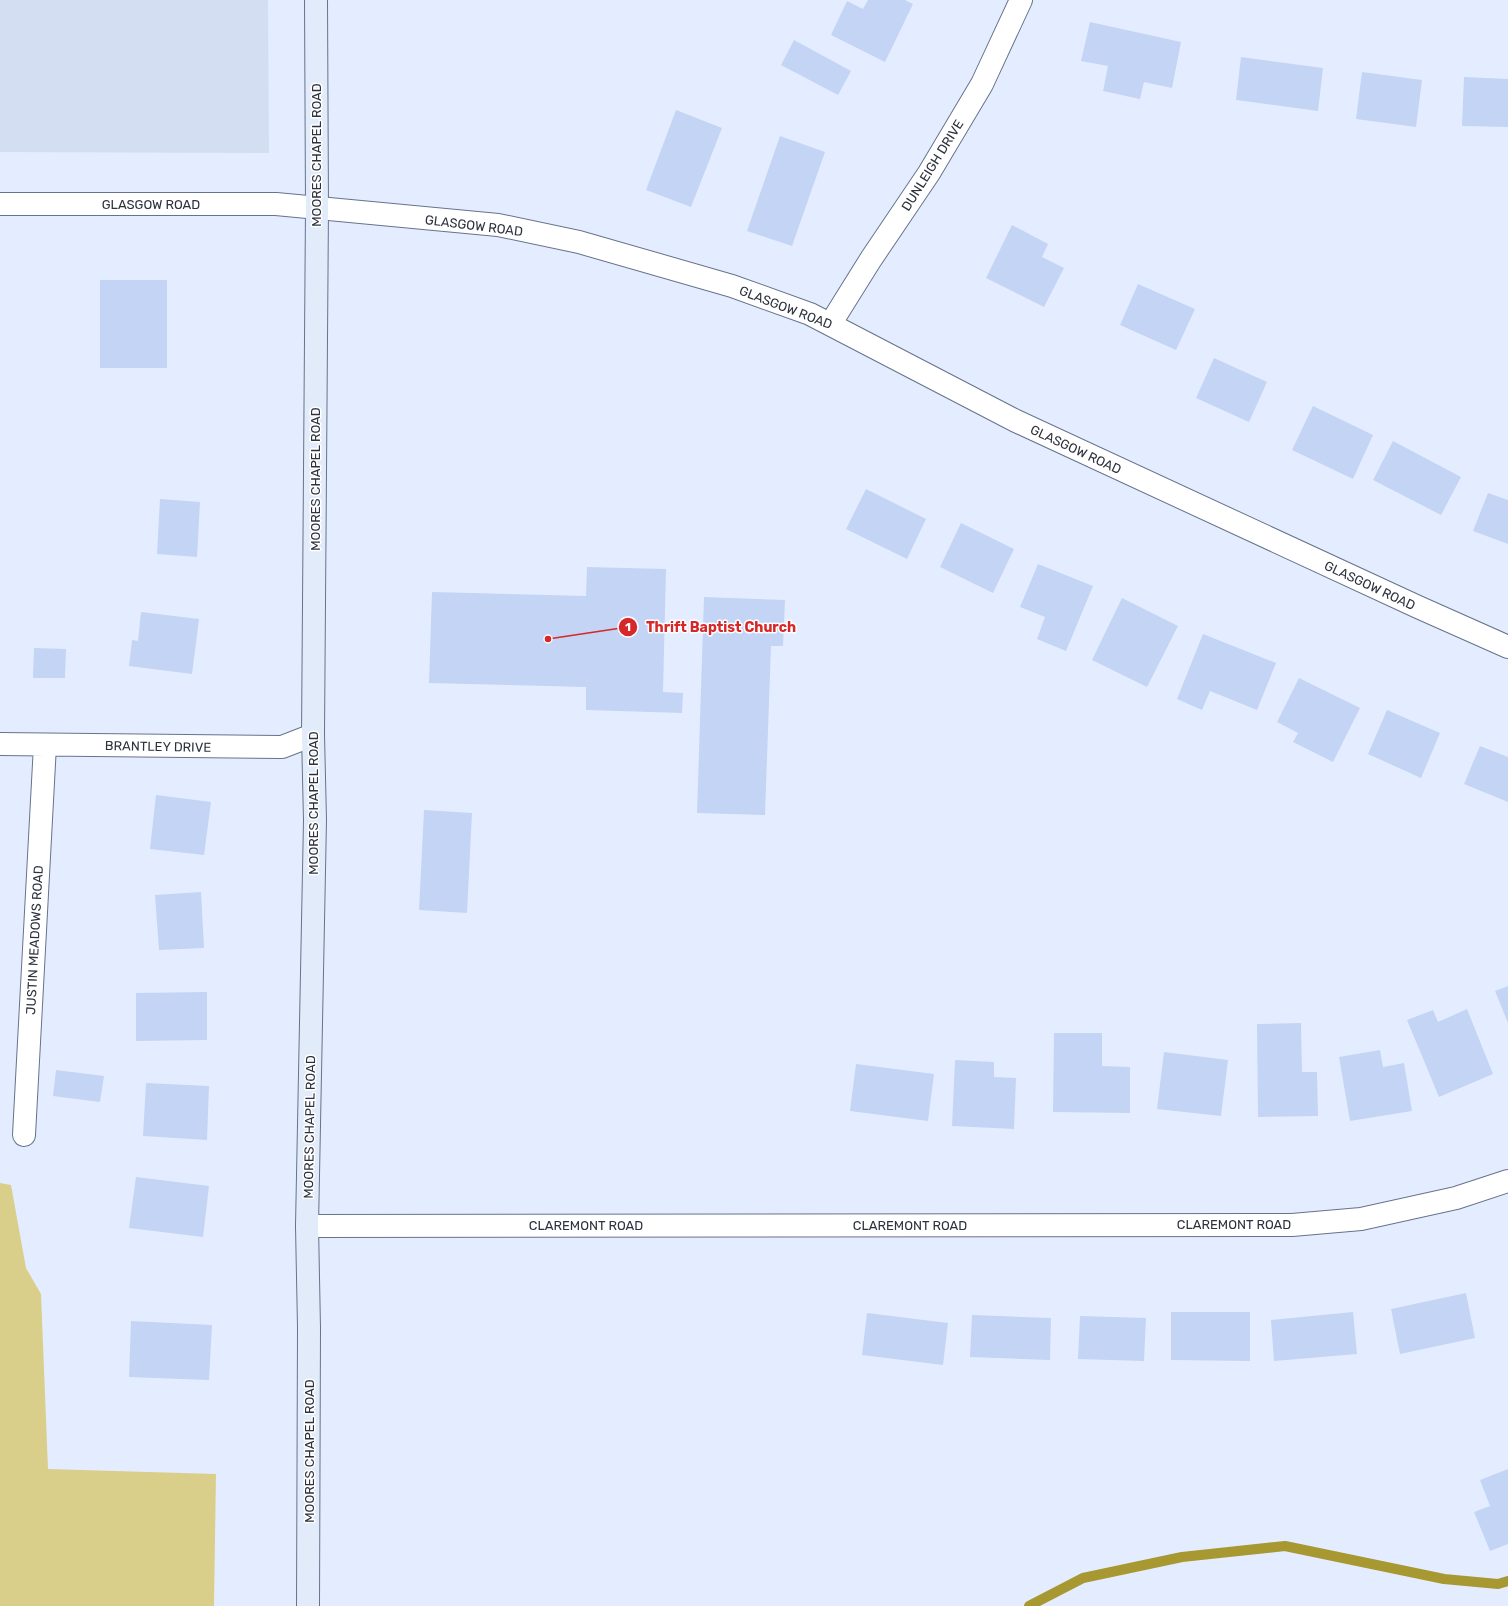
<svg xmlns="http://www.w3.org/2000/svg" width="1508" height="1606" font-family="Rubik,sans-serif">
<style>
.built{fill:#d3def3}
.green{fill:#dacf8a}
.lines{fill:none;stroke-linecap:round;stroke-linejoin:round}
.stream{stroke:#a89831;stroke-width:10}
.building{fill:#c3d4f4}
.minor-casing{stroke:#66738c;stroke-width:24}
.secondary-casing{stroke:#66738c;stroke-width:24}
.minor{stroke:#fff;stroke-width:22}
.secondary{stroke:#e2ebfa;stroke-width:22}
.labels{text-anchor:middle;stroke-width:3;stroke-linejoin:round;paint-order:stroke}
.street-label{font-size:13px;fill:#2d323d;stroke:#fff}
.leader{fill:none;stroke:#d62828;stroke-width:1.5}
.callout-dot{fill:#d62828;stroke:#fff;stroke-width:1.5}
.mark-label{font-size:12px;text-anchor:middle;font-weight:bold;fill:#fff}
.callout-label{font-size:14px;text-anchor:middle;font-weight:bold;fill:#d62828;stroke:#fff;stroke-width:3;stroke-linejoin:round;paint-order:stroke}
</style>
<rect width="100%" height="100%" fill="#e4edff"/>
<path class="built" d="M0,0H268L269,153L0,152Z"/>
<path class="green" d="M0,1183L11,1185L26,1268L41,1294L48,1469L216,1474L214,1606H0Z"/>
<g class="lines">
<path class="stream" d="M1029,1606L1083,1578L1182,1557L1285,1546L1444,1579L1498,1584L1508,1581"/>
</g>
<path class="building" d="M868,0H905L913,4L885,62L831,35L847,1L863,9Z
M1090,22L1181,42L1172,88L1144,82L1140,99L1103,91L1108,66L1081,61Z
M794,40L851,71L838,95L781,65Z
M1241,57L1323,68L1318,111L1236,100Z
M1362,72L1422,80L1416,127L1356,119Z
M1464,77L1508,79V127L1462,126Z
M676,110L722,128L691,207L646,190Z
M780,136L825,152L792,246L747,231Z
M1012,225L1048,244L1042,257L1064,268L1044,307L986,278Z
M100,280H167V368H100Z
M1138,284L1195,309L1176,350L1120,325Z
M1214,358L1267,382L1249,422L1196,398Z
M1313,406L1373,435L1353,479L1292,450Z
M1393,441L1461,477L1441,515L1373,480Z
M866,489L926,519L907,559L846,529Z
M1488,493L1508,500V544L1473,531Z
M160,499L200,502L197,557L157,554Z
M961,523L1014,549L993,593L940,567Z
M1038,564L1093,586L1066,651L1037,639L1045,617L1020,607Z
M587,567L666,569L663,692L683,693L682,713L586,710V687L429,683L432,592L586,596Z
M704,597L785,600L783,646H771L765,815L697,813Z
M1122,598L1178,626L1147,687L1092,660Z
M141,612L199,619L192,674L129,666L132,640L138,641Z
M1203,634L1276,663L1257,710L1210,691L1202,710L1177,699Z
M34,648L66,649L65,678H33Z
M1299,678L1360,708L1333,762L1293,742L1298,733L1277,722Z
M1387,710L1440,733L1421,778L1368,754Z
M1480,746L1508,757V802L1464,784Z
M156,795L211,802L204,855L150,849Z
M424,810L472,813L467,913L419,910Z
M201,892L204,948L159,950L155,895Z
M1508,986V1023L1495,991Z
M207,992V1040L136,1041V993Z
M1467,1009L1493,1074L1439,1097L1407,1020L1433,1010L1438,1022Z
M1301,1023L1302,1072H1317L1318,1116L1258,1117L1257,1024Z
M1054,1033H1102V1066L1130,1067V1113L1053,1112Z
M1380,1050L1383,1067L1404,1063L1412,1111L1350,1121L1339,1057Z
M1164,1052L1228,1060L1221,1116L1157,1109Z
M955,1060L994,1062V1077L1016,1078L1014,1129L952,1126Z
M856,1064L934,1074L928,1121L850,1111Z
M56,1070L104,1076L100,1102L53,1096Z
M146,1083L209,1086L207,1140L143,1136Z
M136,1177L209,1186L203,1237L129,1228Z
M1466,1293L1475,1338L1400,1354L1391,1309Z
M1171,1312H1250V1361L1171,1360Z
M1353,1312L1357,1354L1274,1361L1271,1320Z
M867,1313L948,1323L943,1365L862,1355Z
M972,1315L1051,1318L1050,1360L970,1357Z
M1080,1316L1146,1318L1144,1361L1078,1359Z
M131,1321L212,1325L209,1380L129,1377Z
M1508,1469V1544L1490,1551L1474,1512L1490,1506L1480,1480Z"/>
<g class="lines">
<g class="minor-casing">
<path id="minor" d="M0,204H276L498,225L579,242L732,286L810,314L1016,421L1418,607L1508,647
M831,323L871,259L929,173L982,84L1021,0
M0,744L282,747L313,735
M24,1135L45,745
M307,1226L1292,1225L1361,1219L1456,1198L1508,1181"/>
</g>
<g class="secondary-casing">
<path id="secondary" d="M308,1606L309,1328L307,1226L315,820L313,735L317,207L316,0"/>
</g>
<use href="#minor" class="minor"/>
<use href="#secondary" class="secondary"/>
</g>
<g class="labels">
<g class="street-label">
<text transform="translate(316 155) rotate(-90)" y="5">MOORES CHAPEL ROAD</text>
<text transform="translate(932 165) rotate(-58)" y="5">DUNLEIGH DRIVE</text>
<text x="151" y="209">GLASGOW ROAD</text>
<text transform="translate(474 225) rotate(7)" y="5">GLASGOW ROAD</text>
<text transform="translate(786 307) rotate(21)" y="5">GLASGOW ROAD</text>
<text transform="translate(1076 449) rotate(25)" y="5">GLASGOW ROAD</text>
<text transform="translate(315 479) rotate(-90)" y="5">MOORES CHAPEL ROAD</text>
<text transform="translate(1370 585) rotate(25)" y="5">GLASGOW ROAD</text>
<text transform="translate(158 746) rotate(1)" y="5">BRANTLEY DRIVE</text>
<text transform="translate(313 803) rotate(-90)" y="5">MOORES CHAPEL ROAD</text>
<text transform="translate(34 940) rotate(-87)" y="5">JUSTIN MEADOWS ROAD</text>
<text transform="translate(309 1127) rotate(-89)" y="5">MOORES CHAPEL ROAD</text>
<text x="1234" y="1229">CLAREMONT ROAD</text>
<text x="586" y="1230">CLAREMONT ROAD</text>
<text x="910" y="1230">CLAREMONT ROAD</text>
<text transform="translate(309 1451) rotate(-90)" y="5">MOORES CHAPEL ROAD</text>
</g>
</g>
<path class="leader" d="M548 639L628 627"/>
<g class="callout-dot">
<circle cx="548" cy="639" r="4"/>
<circle cx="628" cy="627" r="10"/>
</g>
<g class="mark-label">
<text x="628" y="631">1</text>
</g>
<g class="callout-label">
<text x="721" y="632">Thrift Baptist Church</text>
</g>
</svg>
